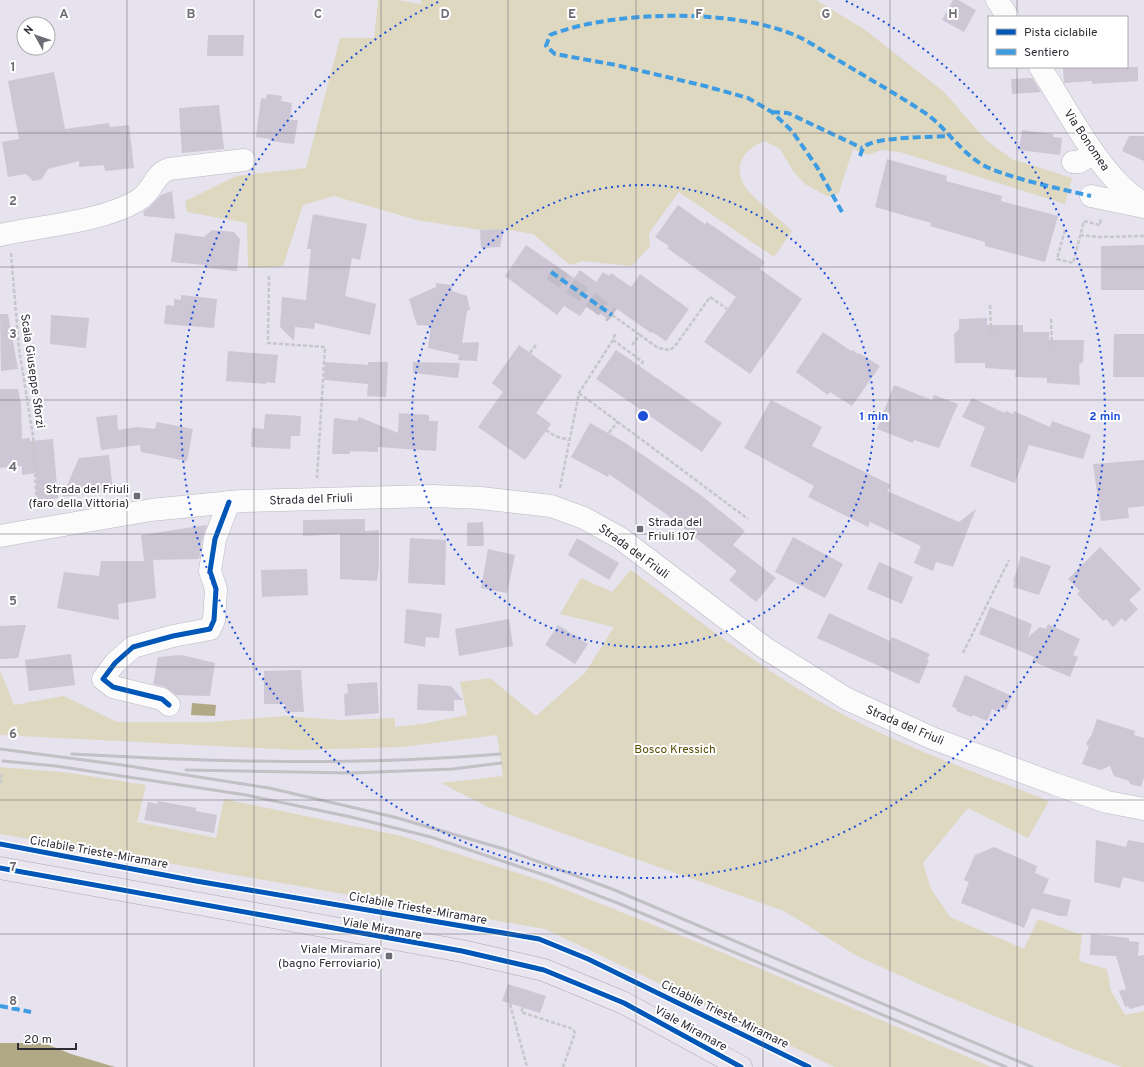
<svg xmlns="http://www.w3.org/2000/svg" width="1144" height="1067" font-family="Overpass,sans-serif">
<style>
.green{fill:#ded8c0}
.water{fill:#b1a986}
.building{fill:#ccc6d5}
.lines{fill:none;stroke-linecap:round;stroke-linejoin:round}
.pedestrian-tunnel{stroke:#c1bec9;stroke-width:16;stroke-dasharray:16 8;stroke-linecap:butt}
.minor-casing{stroke:#bbb8c1;stroke-width:23}
.tertiary-casing{stroke:#bbb8c1;stroke-width:23}
.secondary-casing{stroke:#bbb8c1;stroke-width:23}
.primary-casing{stroke:#aca5b8;stroke-width:23}
.path{stroke:#c7c6ca;stroke-width:2.5;stroke-dasharray:4 2;stroke-linecap:butt}
.minor{stroke:#fbfbfc;stroke-width:22}
.tertiary{stroke:#fbfbfc;stroke-width:22}
.secondary{stroke:#fbfbfc;stroke-width:22}
.primary{stroke:#e9e6ef;stroke-width:22}
.rail{stroke:#c1c0c4;stroke-width:3}
.quiet{stroke:#3d9ce2;stroke-width:4;stroke-dasharray:8 4;stroke-linecap:butt}
.cycleway-casing{stroke:#fff;stroke-width:8}
.cycleway{stroke:#0057b8;stroke-width:5}
.grid{fill:none;stroke:#6f6c75;stroke-width:1;stroke-opacity:0.55}
.ring{fill:none;stroke:#1d4ed8;stroke-width:2;stroke-dasharray:2 4}
.poi-dot{fill:#6f6c75;stroke:#fff;stroke-width:1.5}
.labels{text-anchor:middle;stroke-width:4;stroke-linejoin:round;paint-order:stroke}
.street-label{font-size:12px;fill:#2f2c34;stroke:#fff}
.poi-label{font-size:12px;fill:#2f2c34;stroke:#fff;text-anchor:end}
.park-label{font-size:12px;fill:#554b01;stroke:#fff}
.grid-label{font-size:13px;text-anchor:middle;font-weight:bold;fill:#6f6c75;stroke:#fff;stroke-width:4;stroke-linejoin:round;paint-order:stroke}
.centre{fill:#1d4ed8;stroke:#fff;stroke-width:2}
.ring-label{font-size:12px;text-anchor:middle;font-weight:bold;fill:#1d4ed8;stroke:#fff;stroke-width:4;stroke-linejoin:round;paint-order:stroke}
</style>
<rect width="100%" height="100%" fill="#e6e2ee"/>
<path class="green" d="M378,0H397L421,4V0H816L864,29L944,92L987,141L1012,159L1072,178L1065,204L900,152L881,150L868,155L853,149L839,192L835,196H827L805,184L793,171L780,149L765,141C746,148 733,162 743,183C747,193 782,222 792,231L774,257L679,192L649,233L650,246L632,266L582,261L570,265L533,234L504,229L480,230L417,220L334,196L303,205L283,266L248,268L247,223L187,212L185,201L236,176L306,168L340,38H374Z
M631,570C694,617 754,664 822,703C894,744 972,771 1049,801L1028,838L968,808L923,863L931,889L950,917L1024,949L1038,919L1082,935L1079,961L1107,969L1111,991L1125,1015L1144,1011V1067H1122L1076,1050L937,992L857,956L784,911L488,807L441,783L503,776L497,735L402,747L297,750L0,735V670L14,705L64,696L117,722H213L284,716L342,720L395,718V727L423,724L467,715L460,682L490,678L536,716L585,673L614,627L560,614L581,578L612,592Z
M0,767L70,773L146,785L137,822L216,838L224,799L401,836L546,882L721,952L991,1067H835L545,929L0,834Z"/>
<path class="water" d="M192,703L216,705L215,716L191,715Z
M0,1043H44L71,1054L115,1067H0Z"/>
<path class="building" d="M953,0H958L976,10L964,32L942,20Z
M208,35H244L243,56H207Z
M1063,67H1138V81L1092,84V81L1064,83Z
M54,72L65,129L109,123L110,127L129,125L134,168L105,171L104,165L79,167V161L48,169L42,179L33,181L26,174L8,177L2,142L19,139L8,81Z
M1032,78L1041,92L1012,94L1011,79Z
M267,94L282,96L281,101L292,103L290,120H298L294,144L270,141V139L256,137L261,98L266,99Z
M219,105L224,149L182,153L179,108Z
M1022,130L1053,134V137L1062,138L1060,155L1019,150Z
M1129,136H1144V161L1122,151Z
M887,159L947,176L946,181L1002,196L1001,201L1058,216L1045,262L985,246V242L930,226L931,223L875,207Z
M172,191L175,219L144,216L143,212L151,206L161,195Z
M678,205L705,224L707,222L765,262L760,269L802,299L750,374L704,342L736,297L667,248L669,246L655,237Z
M313,214L367,224L360,260L352,258L345,296L376,304L370,335L315,323L314,329L295,327L294,341L280,327L282,297L306,300L311,249H307Z
M504,229L500,247L481,248L480,230Z
M212,230L234,232L240,239L237,271L207,268L205,265L171,262L175,233L204,237Z
M526,245L574,278L580,270L596,282L603,272L609,276L611,273L631,287L640,274L689,309L666,341L652,332L651,333L617,309L609,320L588,305L580,316L564,306L557,315L505,276Z
M1144,245V290H1101V246Z
M436,283L452,285V291L467,296L470,310L467,311L462,343L479,342L477,361L458,360L459,355L428,348L431,326L417,325L409,299L436,287Z
M181,295L217,299L214,328L164,324L166,305L174,306V299L181,300Z
M0,314H8L18,369L1,371Z
M51,315L89,318L86,348L50,344Z
M987,318V325H1023V332H1049V340H1084L1083,362L1079,365L1080,385L1047,383V378L1015,377L1016,370L985,368V363H955L954,334L959,329V319Z
M823,332L851,351L852,350L858,354L859,353L880,366L852,406L830,392L828,395L796,372Z
M1114,334H1144V377H1113Z
M519,345L562,376L536,413L551,424L525,460L478,427L503,392L492,383Z
M616,350L722,423L702,452L596,379Z
M228,351L278,355L275,383L266,382V384L226,381Z
M325,362L368,365V362H388L386,397L367,396L368,384L324,380Z
M413,362L460,363L458,378L413,373Z
M894,385L932,400L934,395L958,404L939,448L914,440L913,443L877,429Z
M0,389H18L21,404L22,439L30,438V441L53,439L58,498L37,501L36,473L22,475V466L0,468Z
M972,398L1005,413L1006,411L1013,414L1014,411L1050,427L1052,421L1091,435L1083,459L1029,445L1015,483L970,466L985,427L962,417Z
M771,400L822,427L812,446L891,485L887,491L959,522L976,509L953,567L936,562L933,571L914,563L921,546L870,522L868,527L808,497L814,486L744,448Z
M399,413L429,415V421H438L436,451L378,447V452L350,451V454H332L334,418L357,421L359,417L398,433Z
M265,414L301,416L300,436H291L290,449L251,447L252,428L264,429Z
M117,415L118,430L137,427L155,429L157,422L193,429L187,461L141,452L140,445L101,450L96,417Z
M590,423L624,442L702,496L745,531L733,545L776,578L756,602L729,580L737,571L666,514L609,474L608,477L571,457Z
M109,455L113,491L62,497L79,458Z
M1144,460V506L1128,508L1129,518L1101,521L1093,464Z
M365,519V531L379,530V565L377,581L340,579V534L303,536V520Z
M483,522L484,546H467V523Z
M207,525L203,537L199,559L148,560H153L156,598L118,604L119,620L57,608L64,572L99,576L101,561H144L141,535Z
M793,537L843,564L825,598L775,572Z
M410,538L446,540L445,585L408,583Z
M577,538L619,563L609,580L568,555Z
M1100,547L1141,589L1129,600L1138,609L1125,622L1122,618L1113,627L1106,619L1103,621L1077,594L1080,591L1068,579Z
M488,549L515,555L507,593L481,588Z
M1021,556L1051,566L1039,595L1013,587L1015,582H1013Z
M879,562L913,577L902,604L867,589Z
M307,569L308,595L262,597L261,570Z
M990,607L1032,624L1028,637L1040,627L1046,629L1048,624L1080,639L1073,655L1078,657L1070,677L1032,661L1034,657L979,634Z
M406,609L442,614L439,638L426,637L425,647L404,643Z
M829,613L890,641L892,637L930,654L927,659L929,660L919,684L817,638Z
M509,619L513,646L459,656L455,629Z
M26,625L18,658L0,659V626Z
M558,625L588,644L575,664L545,645Z
M71,654L75,685L29,691L25,660Z
M182,655L215,663L210,696L176,695L165,687L153,684L158,657Z
M301,670L304,712H285V704H264V671Z
M965,675L1012,696L1006,710L1000,708L998,712L992,709L987,721L973,715L972,717L956,711L957,709L952,706Z
M377,682L379,713L345,716L344,694L348,693L347,684Z
M418,684L451,686L463,700H454V711L417,710Z
M1097,719L1135,731L1134,735L1144,738V777L1141,787L1130,784L1129,781L1114,776L1110,766L1100,770L1082,764L1089,746L1086,744L1092,734Z
M158,801L196,808V811L217,815L214,833L144,820L148,802L157,804Z
M1096,840L1126,847L1128,840L1144,843V882L1123,877L1120,888L1094,882Z
M994,847L1037,866L1035,873L1049,879L1043,893L1071,900L1067,916H1060L1032,908L1024,928L961,903L969,882L964,880L975,855Z
M1091,934L1129,938V941L1139,942L1138,956L1144,955V1005L1130,1009L1128,1006L1125,1007L1119,991L1126,989L1116,956L1090,955Z
M508,984L546,996L540,1013L502,1001Z"/>
<g class="lines">
<path class="pedestrian-tunnel" d="M551,272L612,315"/>
<g class="minor-casing">
<path id="minor" d="M1073,162H1079L1094,153
M1091,196L1144,207
M0,235C43,225 98,223 137,201C154,191 152,176 169,169L244,160
M169,705L162,699L113,687L103,679L115,663L133,647L173,636L210,629L214,620L216,589L210,571L215,539L229,502"/>
</g>
<g class="tertiary-casing">
<path id="tertiary" d="M997,0L1008,17
M1040,67C1066,107 1103,182 1144,203"/>
</g>
<g class="secondary-casing">
<path id="secondary" d="M0,536L151,510L242,501L433,496L481,498L551,506L584,518L620,538L765,648L847,699L932,738L1055,784L1107,802L1144,809"/>
</g>
<g class="primary-casing">
<path id="primary" d="M0,868L462,951L544,970L624,1003L741,1067"/>
</g>
<path class="path" d="M1065,230L1057,259L1073,263L1084,221L1100,225L1101,218
M1080,235L1098,237L1144,236
M11,253L19,349L33,436L37,508
M269,276L268,343L325,347L317,478
M990,305L991,333
M612,315L640,335
M1051,319L1052,349
M615,334L613,340L643,362L639,366
M632,345L640,335L658,348L670,350L675,346L710,297L727,309
M530,353L536,345
M579,393L748,519
M546,430L555,436L569,440
M609,433L618,421
M560,488L579,393L613,340
M963,653L1009,560
M0,783L2,774
M510,1004L527,1067
M523,1008L521,1012L573,1029L575,1033L563,1067"/>
<use href="#minor" class="minor"/>
<use href="#tertiary" class="tertiary"/>
<use href="#secondary" class="secondary"/>
<use href="#primary" class="primary"/>
<path class="rail" d="M0,749L122,765L269,788L394,817L504,849L612,889L1032,1067
M72,754C214,762 358,766 500,754
M3,761L56,766L246,795L351,817L431,837L550,877L620,904L1006,1067
M186,770L351,773L453,769L501,763"/>
<path class="quiet" d="M772,112L788,113L862,148
M860,156C862,150 863,146 869,144C884,137 932,137 951,136
M842,212L817,167L792,131L772,112L748,98L705,86L616,65L555,54L546,46L550,35C613,10 737,8 799,37C814,44 828,55 843,63C871,80 900,96 928,115C949,131 964,157 989,168C1017,180 1061,189 1091,196
M551,272L612,315
M0,1006L31,1012"/>
<g class="cycleway-casing">
<path id="cycleway" d="M169,705L162,699L113,687L103,679L115,663L133,647L173,636L210,629L214,620L216,589L210,571L215,539L229,502
M0,844L196,881L539,939L588,959L809,1067
M0,868L462,951L544,970L624,1003L741,1067"/>
</g>
<use href="#cycleway" class="cycleway"/>
</g>
<path class="grid" d="M127,0V1067M254,0V1067M381,0V1067M508,0V1067M636,0V1067M763,0V1067M890,0V1067M1017,0V17M1017,67V1067M0,133H1144M0,267H1144M0,400H1144M0,534H1144M0,667H1144M0,800H1144M0,934H1144"/>
<g class="ring">
<circle cx="643" cy="416" r="231"/>
<path d="M846 1A462 462 0 1 1 440 1"/>
</g>
<g class="poi-dot">
<rect x="133" y="492" width="8" height="8" rx="2"/>
<rect x="636" y="525" width="8" height="8" rx="2"/>
<rect x="385" y="952" width="8" height="8" rx="2"/>
</g>
<g class="labels">
<g class="street-label">
<text transform="translate(1087 140) rotate(56)" y="4">Via Bonomea</text>
<text transform="translate(33 371) rotate(82)" y="4">Scala Giuseppe Sforzi</text>
<text transform="translate(311 499) rotate(-2)" y="4">Strada del Friuli</text>
<text transform="translate(634 551) rotate(36)" y="4">Strada del Friuli</text>
<text transform="translate(905 725) rotate(23)" y="4">Strada del Friuli</text>
<text transform="translate(99 852) rotate(10)" y="4">Ciclabile Trieste-Miramare</text>
<text transform="translate(418 908) rotate(10)" y="4">Ciclabile Trieste-Miramare</text>
<text transform="translate(382 928) rotate(10)" y="4">Viale Miramare</text>
<text transform="translate(725 1014) rotate(26)" y="4">Ciclabile Trieste-Miramare</text>
<text transform="translate(691 1028) rotate(29)" y="4">Viale Miramare</text>
</g>
<g class="poi-label">
<text x="129" y="493">Strada del Friuli<tspan x="129" dy="14">(faro della Vittoria)</tspan></text>
<text x="648" y="526" text-anchor="start">Strada del<tspan x="648" dy="14">Friuli 107</tspan></text>
<text x="381" y="953">Viale Miramare<tspan x="381" dy="14">(bagno Ferroviario)</tspan></text>
</g>
<g class="park-label">
<text x="675" y="753">Bosco Kressich</text>
</g>
</g>
<g class="grid-label">
<text x="64" y="18">A</text>
<text x="191" y="18">B</text>
<text x="318" y="18">C</text>
<text x="445" y="18">D</text>
<text x="572" y="18">E</text>
<text x="699" y="18">F</text>
<text x="826" y="18">G</text>
<text x="953" y="18">H</text>
<text x="13" y="71">1</text>
<text x="13" y="205">2</text>
<text x="13" y="338">3</text>
<text x="13" y="471">4</text>
<text x="13" y="605">5</text>
<text x="13" y="738">6</text>
<text x="13" y="871">7</text>
<text x="13" y="1005">8</text>
</g>
<circle cx="643" cy="416" r="6" class="centre"/>
<g class="ring-label">
<text x="874" y="420">1 min</text>
<text x="1105" y="420">2 min</text>
</g>
<rect x="988" y="16" width="140" height="52" fill="#ffffff" stroke="#acabae"/>
<rect x="996" y="29" width="20" height="6" fill="#0057b8" stroke="#acabae"/>
<text x="1024" y="36" font-size="12" fill="#2f2c34">Pista ciclabile</text>
<rect x="996" y="49" width="20" height="6" fill="#3d9ce2" stroke="#acabae"/>
<text x="1024" y="56" font-size="12" fill="#2f2c34">Sentiero</text>
<g transform="translate(36 36) rotate(310)"><circle r="19" fill="#ffffff" stroke="#acabae"/>
<path d="M0-3L7 15L0 10L-7 15Z" fill="#6f6c75"/>
<text y="-6" font-size="11" font-weight="bold" text-anchor="middle" fill="#2f2c34">N</text>
</g>
<path d="M18 1043v6h58v-6" fill="none" stroke="#2f2c34" stroke-width="2"/>
<text x="24" y="1043" font-size="12" fill="#2f2c34" stroke="#ffffff" stroke-width="3" paint-order="stroke">20 m</text>
</svg>
